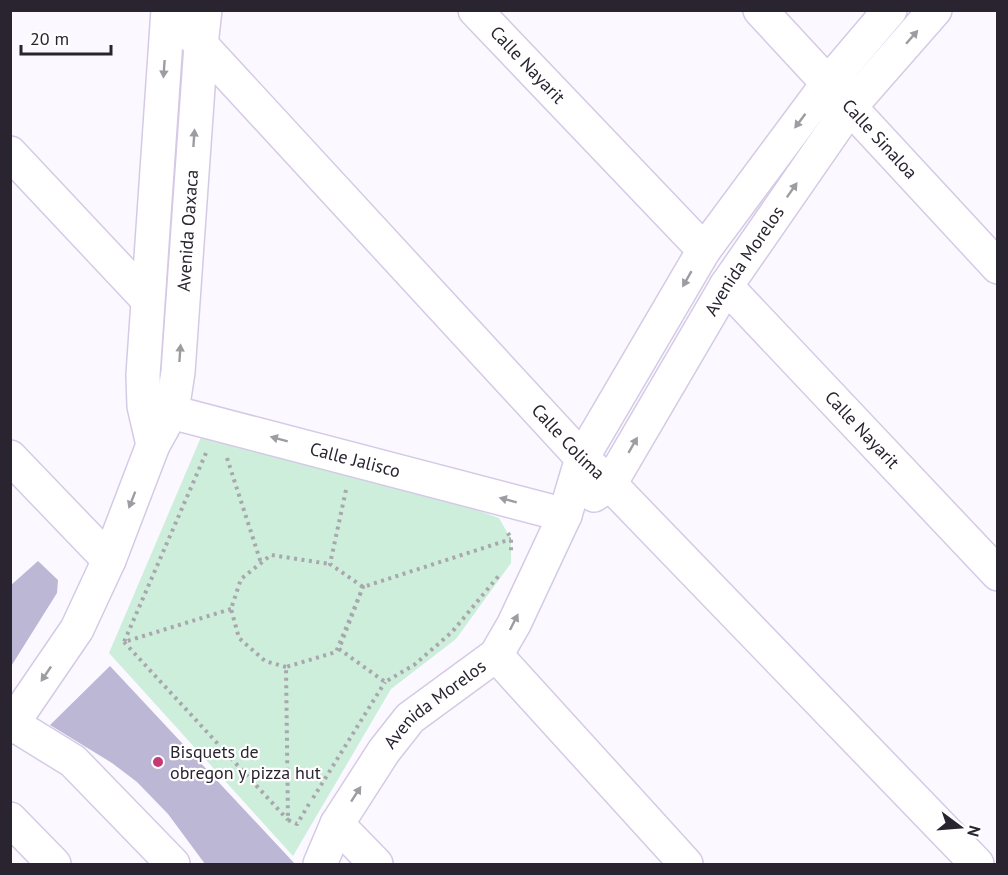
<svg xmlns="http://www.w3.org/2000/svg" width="1008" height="875" font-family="'PT Sans',sans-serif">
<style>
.green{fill:#cdeedb}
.building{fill:#bcb7d4}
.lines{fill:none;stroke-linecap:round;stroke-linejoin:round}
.minor-casing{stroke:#d5cae6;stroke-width:36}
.major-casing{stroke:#d5cae6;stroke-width:36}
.path{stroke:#a9a6ae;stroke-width:4;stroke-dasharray:3 4.5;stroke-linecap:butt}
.minor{stroke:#fff;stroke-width:33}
.major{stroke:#fff;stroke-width:33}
.oneway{fill:#9f9ca1}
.poi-dot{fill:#c33a76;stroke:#fff;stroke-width:2}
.labels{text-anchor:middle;stroke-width:4.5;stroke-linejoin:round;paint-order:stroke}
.street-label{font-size:18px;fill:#29242f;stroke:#fff}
.poi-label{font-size:18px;fill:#29242f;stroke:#fff;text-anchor:start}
</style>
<rect width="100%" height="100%" fill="#fbf9ff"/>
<path class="green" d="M210,416L499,518L511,539V563L456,639L391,689L293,856L109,653Z"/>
<path class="building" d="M38,561L58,580L57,593L10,668V586Z
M110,666L295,864H205L168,814L137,782L112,763L50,725Z"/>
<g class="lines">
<g class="minor-casing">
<g id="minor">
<path id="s1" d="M169,10L582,458L610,484L977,864"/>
<path id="s2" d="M475,10L704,250"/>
<path id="s3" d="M760,10L998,267"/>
<path d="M10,153L147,299"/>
<path id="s4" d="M726,286L998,574"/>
<path id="s5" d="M152,407L565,515"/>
<path d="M153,445L144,406L143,375L168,10"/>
<path d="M10,457L109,560"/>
<path id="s6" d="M594,495L610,484L726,286L850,107L935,10"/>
<path d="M496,655L686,864"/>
<path d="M13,724L73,761L173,864"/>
<path id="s7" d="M10,727L77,629L109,560L153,445L172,411L178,372L201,45L205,10"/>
<path d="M337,824L376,864"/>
<path id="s8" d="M320,864L337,824L384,751L410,718L496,655L514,624L565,515L582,458L704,250L828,83L890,10"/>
</g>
</g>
<g class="major-casing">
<path id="major" d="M10,819L54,864"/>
</g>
<path class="path" d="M206,453L124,642L231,609
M227,458L261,563
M346,490L330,564L363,587L511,539
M508,533L511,539V552
M124,642L288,820
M286,667L265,661L239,638L231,609L241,579L271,555L330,564
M313,798L385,682
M309,804L297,824L288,820L286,667L336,652L363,587L339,649L385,682L414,665L452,632L501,573"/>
<use href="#minor" class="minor"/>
<use href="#major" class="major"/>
</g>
<defs><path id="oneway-solid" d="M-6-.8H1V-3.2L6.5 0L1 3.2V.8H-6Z" transform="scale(1.5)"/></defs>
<g class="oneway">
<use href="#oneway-solid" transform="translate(912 37) rotate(-49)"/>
<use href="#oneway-solid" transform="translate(164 69) rotate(94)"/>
<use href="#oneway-solid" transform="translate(800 121) rotate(127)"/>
<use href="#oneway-solid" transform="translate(194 138) rotate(-86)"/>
<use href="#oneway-solid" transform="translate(792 190) rotate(-55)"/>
<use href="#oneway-solid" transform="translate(687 279) rotate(120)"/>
<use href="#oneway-solid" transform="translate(180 353) rotate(-86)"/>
<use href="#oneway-solid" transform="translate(279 439) rotate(-165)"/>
<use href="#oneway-solid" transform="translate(633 445) rotate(-60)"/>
<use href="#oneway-solid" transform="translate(132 500) rotate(111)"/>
<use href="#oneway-solid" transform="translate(508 500) rotate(-165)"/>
<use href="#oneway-solid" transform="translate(514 622) rotate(-63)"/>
<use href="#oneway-solid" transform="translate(46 674) rotate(124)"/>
<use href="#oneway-solid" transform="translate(356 794) rotate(-57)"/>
</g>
<circle class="poi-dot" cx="158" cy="762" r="6"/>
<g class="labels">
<g class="street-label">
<text dy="6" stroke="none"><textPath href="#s2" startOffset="76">Calle Nayarit</textPath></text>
<text dy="6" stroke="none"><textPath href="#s3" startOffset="176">Calle Sinaloa</textPath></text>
<text dy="6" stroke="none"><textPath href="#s7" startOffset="538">Avenida Oaxaca</textPath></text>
<text dy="6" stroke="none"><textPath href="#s6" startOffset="280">Avenida Morelos</textPath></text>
<text dy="6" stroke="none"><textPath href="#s4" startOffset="198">Calle Nayarit</textPath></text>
<text dy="6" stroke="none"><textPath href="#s1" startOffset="588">Calle Colima</textPath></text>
<text dy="6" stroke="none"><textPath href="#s5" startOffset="210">Calle Jalisco</textPath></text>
<text dy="6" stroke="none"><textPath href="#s8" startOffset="200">Avenida Morelos</textPath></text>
</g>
<g class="poi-label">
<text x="170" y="758">Bisquets de<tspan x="170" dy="21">obregon y pizza hut</tspan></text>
</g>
</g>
<rect width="1008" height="875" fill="none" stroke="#29242f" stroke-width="24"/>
<g transform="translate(960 827) rotate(106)" stroke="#ffffff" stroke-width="4.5" paint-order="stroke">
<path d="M0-4.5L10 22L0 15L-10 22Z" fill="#29242f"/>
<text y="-9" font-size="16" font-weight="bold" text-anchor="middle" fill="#29242f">N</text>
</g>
<path d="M21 45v9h90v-9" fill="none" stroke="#29242f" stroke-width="3"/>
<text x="30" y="45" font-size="18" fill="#29242f" stroke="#ffffff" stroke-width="4.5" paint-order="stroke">20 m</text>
</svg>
